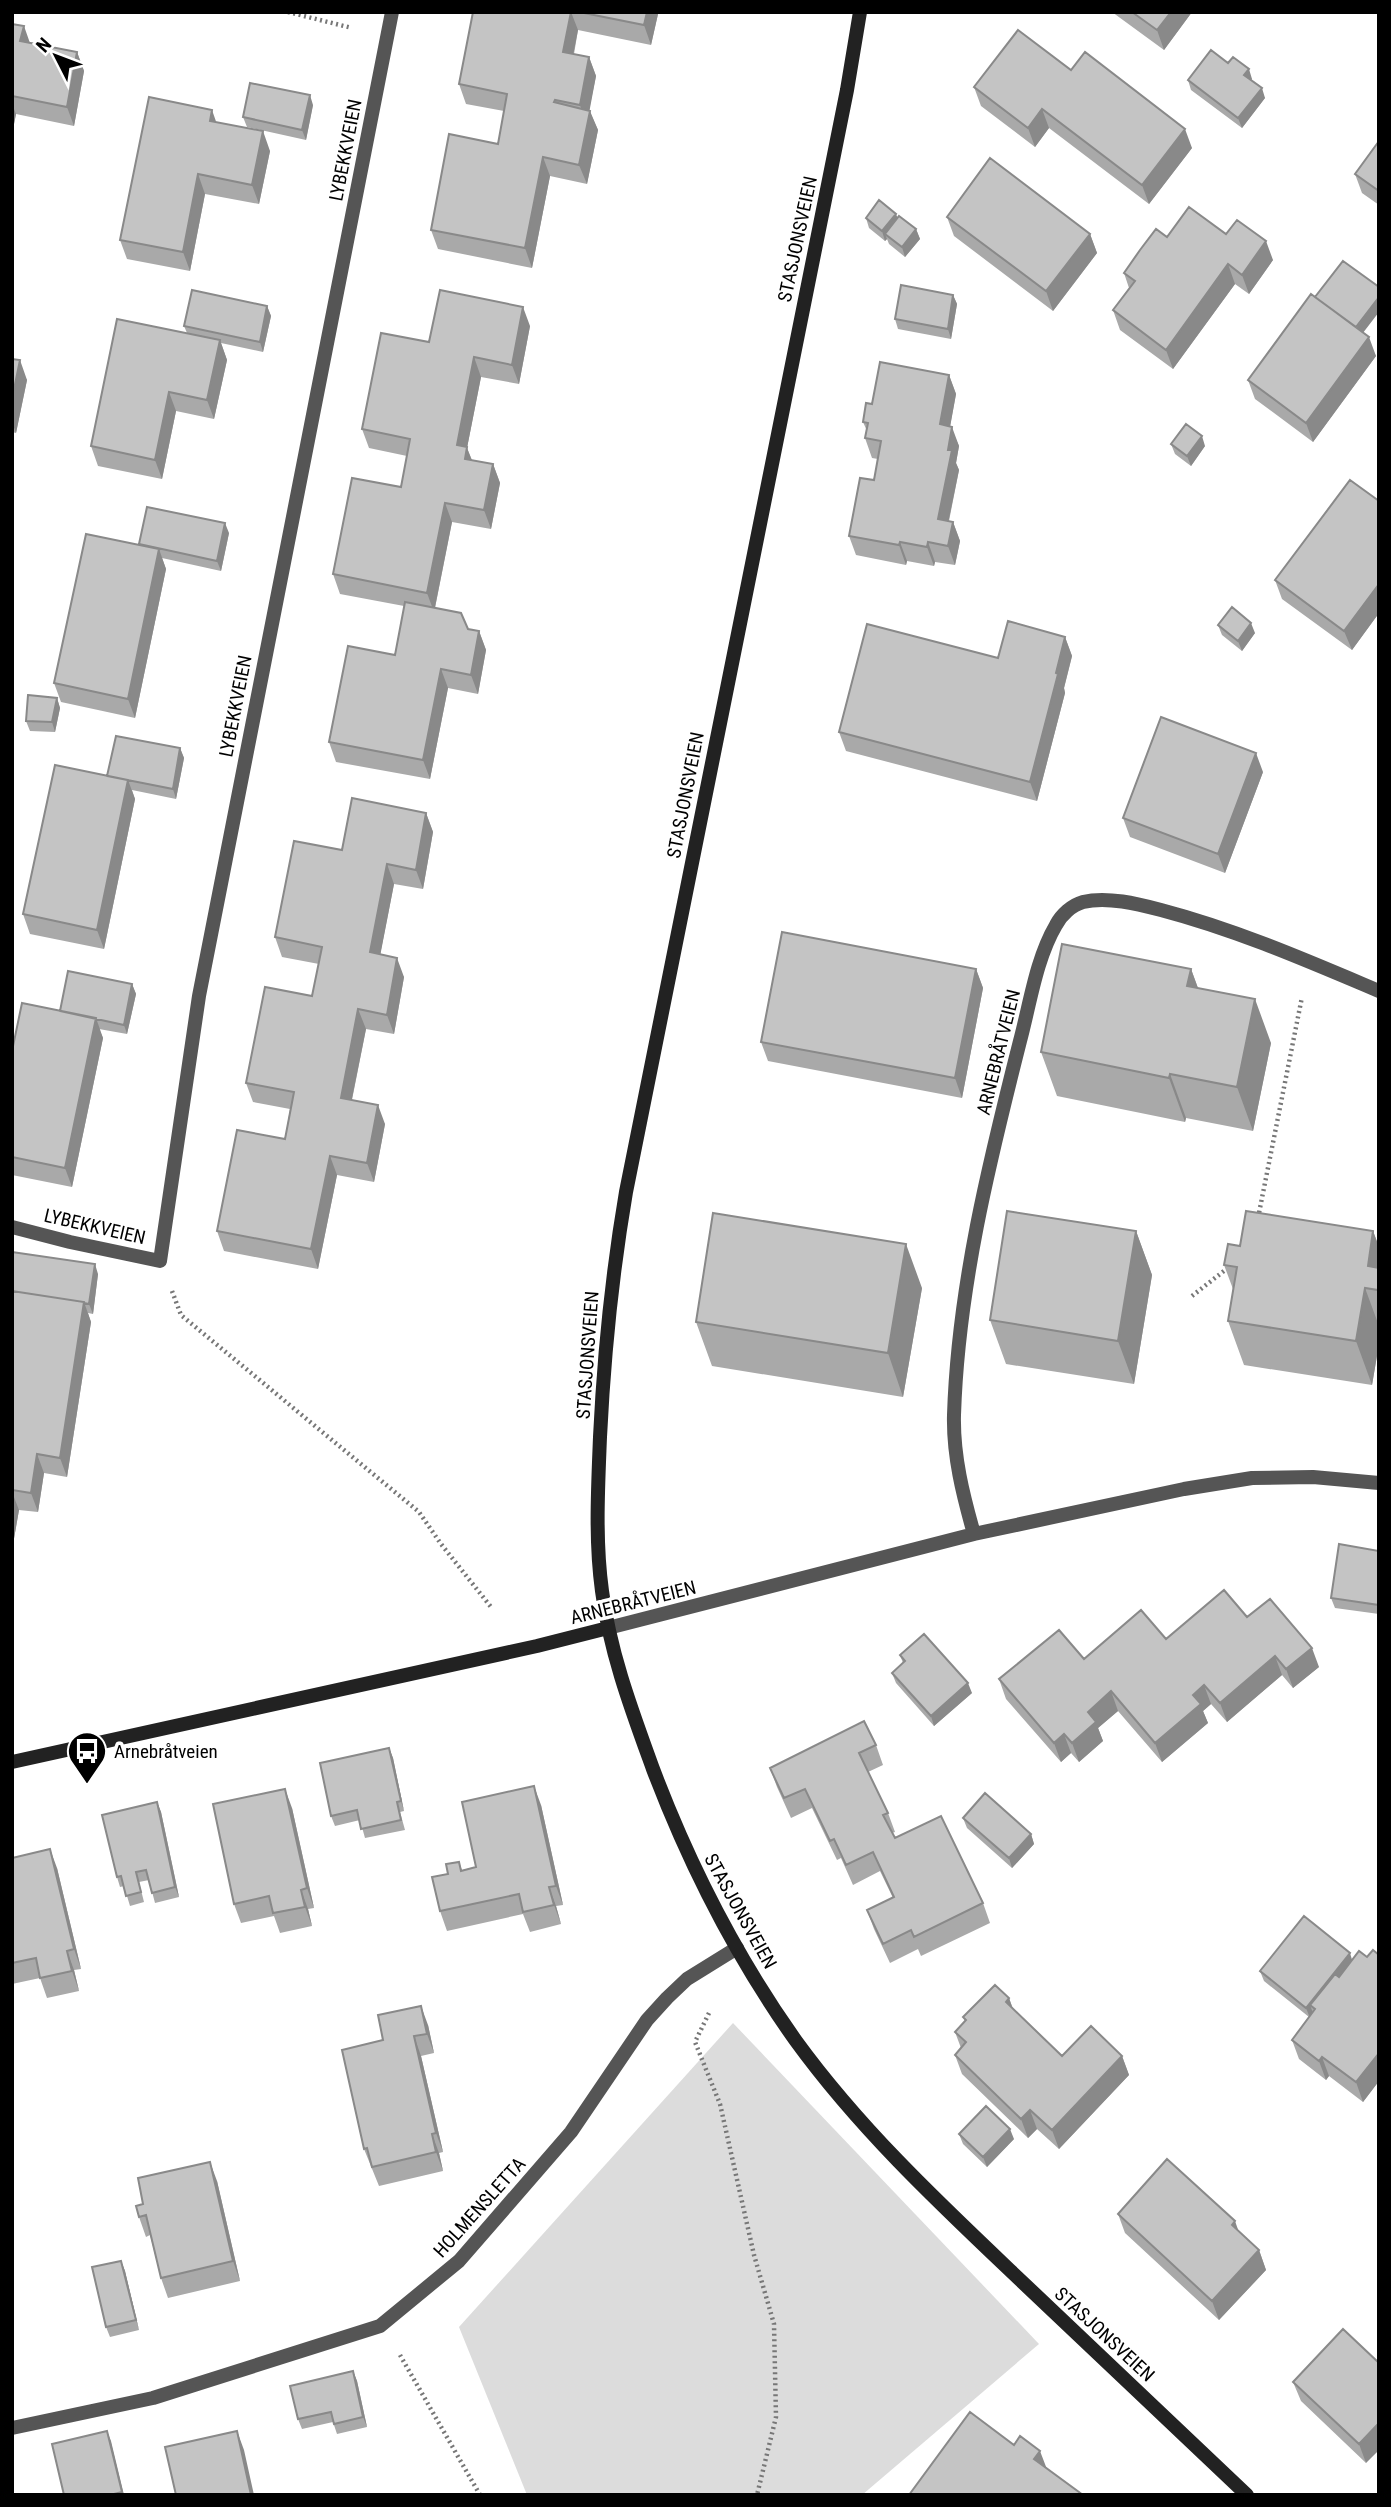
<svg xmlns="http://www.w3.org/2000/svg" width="1391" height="2507" font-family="'Roboto Condensed',sans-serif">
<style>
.green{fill:#dcdcdc}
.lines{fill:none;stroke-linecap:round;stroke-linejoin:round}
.path{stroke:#777;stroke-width:4.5;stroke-dasharray:2 3.5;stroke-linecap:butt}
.street{stroke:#555;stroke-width:14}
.secondary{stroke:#222;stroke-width:14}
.wall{fill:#a9a9a9}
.shaded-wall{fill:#898989}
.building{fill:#c4c4c4;stroke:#898989;stroke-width:2}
.labels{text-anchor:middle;stroke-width:7;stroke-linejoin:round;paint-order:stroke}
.street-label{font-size:19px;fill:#000;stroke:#fff}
.poi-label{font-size:19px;fill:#000;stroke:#fff;text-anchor:start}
</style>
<rect width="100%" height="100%" fill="#fff"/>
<path class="green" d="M733,2023L1039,2344L862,2495H527L459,2327Z"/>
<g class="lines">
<path class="path" d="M288,12L352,28
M1258,1218L1302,997
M172,1291L181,1315L419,1512L441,1544L491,1607
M1192,1296L1229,1267
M709,2013L695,2042L720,2104L754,2255L774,2324L776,2417L757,2495
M400,2355L480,2495"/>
<path class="street" d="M12,1227L70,1242L160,1261L199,996L392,12
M974,1534C963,1495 953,1456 954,1415C958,1288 989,1163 1020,1041C1030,1004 1036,959 1056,925C1061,915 1072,905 1083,902C1107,896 1138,904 1161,910C1237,930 1308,961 1379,991
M608,1628L974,1534L1184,1489L1252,1478L1313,1477L1379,1483
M12,2428L153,2398L380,2326L459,2261L571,2132L647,2020L667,1998L687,1979L737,1948"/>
<path class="secondary" d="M860,12L847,90L626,1192C612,1274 604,1354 600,1437C598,1488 595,1540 602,1591C610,1653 632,1711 653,1769C689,1864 737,1958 796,2041C860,2129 939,2203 1017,2277C1094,2350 1170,2422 1247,2495
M12,1762L537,1646L608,1628"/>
</g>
<path class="wall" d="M473,12H657L658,14L651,45L578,30L574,54L589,57L596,76L589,110L598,130L587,184L550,176L532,268L438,249L431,230L498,144L504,111L466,104L459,84Z
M1112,12H1192L1164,50Z
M12,24L29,42L77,52L84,71L74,126L16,114L12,134Z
M1228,63L1252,79L1251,80L1265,98L1242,128L1191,90L1188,80Z
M1071,70L1192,148L1149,204L1049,128L1035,147L981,106L974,87Z
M313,105L306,140L247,127L243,117Z
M217,122L270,151L259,204L205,194L190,271L127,259L120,240Z
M1379,141V205L1362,193L1355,174Z
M947,217L1090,234L1097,253L1053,311L954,236Z
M866,218H898L916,229L920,239L905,257L889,244L887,239L885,241L869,228Z
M1226,234L1273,260L1249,294L1235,284L1173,369L1120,330L1113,310L1129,288L1124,273L1167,237Z
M953,295L957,304L951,339L898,329L895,319Z
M267,306L271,316L263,352L221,343L227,360L214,419L176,411L162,479L98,466L91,446L187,333L184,326Z
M530,326L519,384L481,377L467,448L472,460L493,464L500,483L491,529L452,522L435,608L468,629L479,631L486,650L478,694L448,688L430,779L336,762L329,742L395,655L404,606L340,594L333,574L401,487L407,456L369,448L362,429L429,342Z
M1363,332L1376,356L1313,442L1255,399L1248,380Z
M12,359L27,380L16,433L12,432Z
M949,375L956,394L950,426L959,446L956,463L959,470L949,521L953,522L960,541L955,565L935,562L934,566L907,561L906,565L856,555L849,536L874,480L878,459L872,458L865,438L867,431L863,422L872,404Z
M1171,444L1205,446L1191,466L1175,454Z
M1379,501V613L1352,650L1282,599L1275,580Z
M229,533L221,571L162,558L166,569L135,718L61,702L54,683L140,545L139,544Z
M1218,625L1255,633L1242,651L1222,635Z
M1065,637L1072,656L1064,688L1065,693L1037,801L846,751L839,732L998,658Z
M57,698L60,708L55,732L30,731L26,721Z
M180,748L184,758L176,799L132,790L135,799L104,949L30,934L23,914L107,776Z
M1263,772L1225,873L1130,837L1123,818Z
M426,813L433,832L423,889L394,884L380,955L404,977L394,1034L366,1029L352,1100L385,1124L374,1182L337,1175L318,1269L224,1251L217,1231L285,1139L290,1109L253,1102L246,1083L312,996L319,964L282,957L275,937L342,850Z
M976,969L983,988L962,1098L768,1061L761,1042Z
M1191,969L1198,988L1271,1043L1253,1131L1186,1118L1185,1122L1057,1096L1041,1052Z
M132,984L136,994L127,1034L99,1029L103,1038L72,1187L12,1175V1051L60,1011Z
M1136,1231L1152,1275L1134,1384L1006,1364L990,1320Z
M1373,1231L1379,1247V1344L1372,1385L1244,1365L1228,1321L1233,1289L1224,1265L1240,1246Z
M12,1252L98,1274L93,1314L88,1313L91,1322L67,1477L44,1473L38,1512L19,1510L12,1550Z
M922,1288L903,1397L712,1366L696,1322Z
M1379,1551V1614L1335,1608L1331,1598Z
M1247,1617L1319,1667L1293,1688L1282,1675L1227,1722L1211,1704L1203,1711L1208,1723L1162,1762L1118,1711L1098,1728L1103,1741L1079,1762L1071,1753L1061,1762L1006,1699L999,1679L1166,1639Z
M900,1655L972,1693L934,1726L896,1683L892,1673L903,1663Z
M876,1745L883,1765L868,1772L888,1813L895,1832L892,1833L895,1838L983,1903L990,1923L921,1956L918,1949L890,1963L874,1929L867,1910L893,1898L880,1871L853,1885L841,1858L837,1860L812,1808L791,1818L777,1787L770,1768Z
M389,1748L393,1758L404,1811L400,1812L405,1830L365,1838L360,1820L335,1826L331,1816Z
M157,1802L161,1812L179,1897L155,1903L149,1880L139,1882L144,1902L130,1906L124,1886L120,1887L117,1877Z
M541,1805L563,1905L556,1906L561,1924L530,1932L523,1914L447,1931L440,1911L448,1874L459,1862L462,1870L476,1867Z
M292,1808L314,1908L308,1909L312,1926L280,1933L274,1916L241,1923L234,1904Z
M963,1818L1031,1834L1034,1844L1012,1868L967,1828Z
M12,1858L57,1868L81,1969L74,1970L79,1991L47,1998L40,1978L12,1984Z
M1379,1955V2081L1363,2102L1329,2076L1326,2080L1299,2059L1292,2040L1309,2017L1264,1981L1260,1971L1367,1957Z
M1009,1998L1013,2009L1062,2056H1122L1129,2075L1059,2149L1037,2129L1028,2138L962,2074L955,2055L961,2048L955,2032L965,2022L963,2017Z
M428,2025L434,2053L421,2056L443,2152L439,2153L443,2171L379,2186L364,2149L383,2040Z
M959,2134L1014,2139L987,2167L963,2144Z
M217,2181L240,2281L168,2298L161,2278L150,2235L146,2237L139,2217L143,2204Z
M1118,2214L1239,2232L1259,2250L1266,2270L1219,2320L1125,2233Z
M121,2261L125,2271L139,2330L110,2337L106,2327Z
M1343,2329L1366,2463L1301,2401L1293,2382Z
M353,2371L357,2381L367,2427L337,2434L333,2422L302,2429L298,2419Z"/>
<path class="shaded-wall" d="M571,12L578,30L570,71L563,52Z
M647,12H657L658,14L651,45L644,25Z
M1171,12H1192L1164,50L1157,30Z
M24,26L31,46L20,41Z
M77,52L84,71L74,126L67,107Z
M589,57L596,76L587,124L580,105Z
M1249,69L1252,79L1248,85L1244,75Z
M1262,88L1265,98L1242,128L1238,118Z
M310,95L313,105L306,140L302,130Z
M12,104L16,114L12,134Z
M1042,109L1049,128L1035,147L1028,128Z
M212,110L219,130L210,121Z
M590,111L598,130L587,184L579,165Z
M1185,129L1192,148L1149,204L1142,185Z
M263,131L270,151L259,204L252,185Z
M543,157L550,176L532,268L525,248Z
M198,174L205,194L190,271L183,252Z
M896,214L900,224L885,234L887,239L885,241L882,231Z
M916,229L920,239L905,257L902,247Z
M1090,234L1097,253L1053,311L1046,291Z
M1266,241L1273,260L1249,294L1242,275Z
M1228,264L1235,284L1173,369L1166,350Z
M953,295L957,304L951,339L948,329Z
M1379,297V312L1356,342L1353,332Z
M267,306L271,316L263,352L260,342Z
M523,307L530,326L519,384L512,365Z
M1369,337L1376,356L1313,442L1306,423Z
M220,340L227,360L214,419L207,400Z
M474,357L481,377L467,448L474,466L472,478L457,445Z
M20,360L27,380L16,433L12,422V399Z
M949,375L956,394L947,444L940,424Z
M169,392L176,411L162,479L155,460Z
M952,427L959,446L956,463L959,470L945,538L938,519Z
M1202,436L1205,446L1191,466L1187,456Z
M493,464L500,483L491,529L484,510Z
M445,503L452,522L434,612L427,593Z
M953,522L960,541L955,565L948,546Z
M225,523L229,533L221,571L217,561Z
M900,542L907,561L906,565L899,545Z
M928,542L935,562L934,566L927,547Z
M159,549L166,569L135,718L128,699Z
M1379,584V613L1352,650L1344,631Z
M1251,623L1255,633L1242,651L1238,641Z
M479,631L486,650L478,694L471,675Z
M1065,637L1072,656L1064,688L1065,693L1037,801L1030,782L1056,673Z
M441,669L448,688L430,779L423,760Z
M57,698L60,708L55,732L52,722Z
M180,748L184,758L176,799L173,789Z
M1256,753L1263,772L1225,873L1218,854Z
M128,780L135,799L104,949L97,930Z
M426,813L433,832L423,889L416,870Z
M387,864L394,884L377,972L370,952Z
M397,958L404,977L394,1034L387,1015Z
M976,969L983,988L962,1098L955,1078Z
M1191,969L1207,1013L1187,986Z
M132,984L136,994L127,1034L124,1025Z
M1255,999L1271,1043L1253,1131L1237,1087Z
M358,1009L366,1029L348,1118L341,1098Z
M96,1018L103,1038L72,1187L65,1168Z
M1170,1074L1186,1118L1185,1122L1169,1078Z
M378,1105L385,1124L374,1182L367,1163Z
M330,1156L337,1175L318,1269L311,1249Z
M1136,1231L1152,1275L1134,1384L1118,1341Z
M1373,1231L1379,1247V1293L1368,1266Z
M906,1244L922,1288L903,1397L888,1353Z
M95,1264L98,1274L93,1314L89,1304Z
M1365,1288L1379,1326V1344L1372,1385L1356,1341Z
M84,1302L91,1322L67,1477L60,1458Z
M37,1454L44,1473L38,1512L31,1493Z
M12,1492L19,1510L12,1550Z
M1312,1648L1319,1667L1293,1688L1286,1669Z
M1275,1656L1282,1675L1227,1722L1220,1703Z
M968,1683L972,1693L934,1726L931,1716Z
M1204,1685L1211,1704L1203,1711L1208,1723L1162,1762L1155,1743L1193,1695Z
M1111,1691L1118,1711L1098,1728L1103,1741L1079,1762L1072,1743L1088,1712Z
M1064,1734L1071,1753L1061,1762L1054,1743Z
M389,1748L393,1758L404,1811L401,1801Z
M534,1786L541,1805L563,1905L556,1886Z
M285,1789L292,1808L314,1908L307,1888Z
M157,1802L161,1812L179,1897L175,1887Z
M1031,1834L1034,1844L1012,1868L1009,1858Z
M50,1849L57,1868L81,1969L74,1949Z
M549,1887L556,1906L561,1924L554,1905Z
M301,1890L308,1909L312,1926L305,1907Z
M67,1951L74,1970L79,1991L72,1971Z
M1350,1953L1353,1963L1315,2009L1310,2005L1313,2013L1310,2018L1306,2008Z
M1009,1998L1016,2018L1006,2002Z
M421,2006L428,2025L434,2053L427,2034Z
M414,2036L421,2056L443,2152L436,2133Z
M1379,2053V2081L1363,2102L1356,2082Z
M1122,2056L1129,2075L1059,2149L1052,2130Z
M1322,2057L1329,2076L1326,2080L1319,2061Z
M1030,2110L1037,2129L1028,2138L1021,2119Z
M1010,2129L1014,2139L987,2167L983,2157Z
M432,2134L439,2153L443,2171L436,2152Z
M210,2162L217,2181L240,2281L233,2261Z
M1235,2221L1242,2241L1232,2225Z
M1259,2250L1266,2270L1219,2320L1212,2301Z
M121,2261L125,2271L139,2330L136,2320Z
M353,2371L357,2381L367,2427L363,2417Z
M1379,2423V2450L1366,2463L1359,2444Z
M107,2431L111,2441L124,2495H123Z
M237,2431L244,2450L254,2495H251Z
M1040,2451L1053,2485L1034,2459Z"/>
<path class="building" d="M473,12H571L563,52L589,57L580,105L555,100L554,102L590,111L579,165L543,157L525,248L431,230L449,134L498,144L507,94L459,84Z
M579,12H647L644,25Z
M1132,12H1171L1157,30Z
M12,24L24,26L20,41L77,52L67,107L12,96Z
M1018,30L1071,70L1085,52L1185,129L1142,185L1042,109L1028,128L974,87Z
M1211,50L1228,63L1233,57L1249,69L1244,75L1262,88L1238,118L1188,80Z
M250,83L310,95L302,130L243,117Z
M149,97L212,110L210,121L263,131L252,185L198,174L183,252L120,240Z
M1379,141V191L1355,174Z
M990,158L1090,234L1046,291L947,217Z
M879,200L896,214L882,231L866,218Z
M1189,207L1226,234L1237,220L1266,241L1242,275L1228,264L1166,350L1113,310L1135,281L1124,273L1140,250L1156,229L1167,237Z
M899,216L916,229L902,247L885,234Z
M1343,261L1379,287V297L1356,327L1315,297Z
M901,285L953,295L948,329L895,319Z
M192,290L267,306L260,342L184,326Z
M440,290L523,307L512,365L474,357L457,445L467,447L465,459L493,464L484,510L445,503L427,593L333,574L352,478L401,487L410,439L362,429L381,333L429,342Z
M1311,294L1369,337L1306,423L1248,380Z
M117,319L220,340L207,400L169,392L155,460L91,446Z
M12,359L20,360L12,399Z
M880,362L949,375L940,424L952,427L948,450H952L938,519L953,522L948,546L928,542L927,547L900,542L899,545L849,536L860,478L874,480L881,441L865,438L868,423L863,422L866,403L872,404Z
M1186,424L1202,436L1187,456L1171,444Z
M1350,480L1379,501V584L1344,631L1275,580Z
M147,507L225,523L217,561L139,544Z
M86,534L159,549L128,699L54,683Z
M405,602L461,613L468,629L479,631L471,675L441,669L423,760L329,742L348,646L395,655Z
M1232,607L1251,623L1238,641L1218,625Z
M1008,621L1065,637L1056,673L1058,674L1030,782L839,732L867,624L998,658Z
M28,695L57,698L52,722L26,721Z
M1161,717L1256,753L1218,854L1123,818Z
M116,736L180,748L173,789L107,776Z
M55,765L128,780L97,930L23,914Z
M352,798L426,813L416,870L387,864L370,952L397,958L387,1015L358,1009L341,1098L378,1105L367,1163L330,1156L311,1249L217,1231L237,1130L285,1139L294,1092L246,1083L265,987L312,996L322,947L275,937L294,841L342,850Z
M782,932L976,969L955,1078L761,1042Z
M1062,944L1191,969L1187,986L1255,999L1237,1087L1170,1074L1169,1078L1041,1052Z
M68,971L132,984L124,1025L60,1011Z
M22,1003L96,1018L65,1168L12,1157V1051Z
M1007,1211L1136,1231L1118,1341L990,1320Z
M1246,1211L1373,1231L1368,1266L1379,1268V1283L1378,1290L1365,1288L1356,1341L1228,1321L1237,1267L1224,1265L1228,1244L1240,1246Z
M713,1213L906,1244L888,1353L696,1322Z
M12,1252L95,1264L89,1304L84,1303V1302L12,1291Z
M12,1291L84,1302L60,1458L37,1454L31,1493L12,1490Z
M1339,1544L1379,1551V1605L1331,1598Z
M1224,1590L1247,1617L1270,1599L1312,1648L1286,1669L1275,1656L1220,1703L1204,1685L1193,1695L1201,1704L1155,1743L1111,1691L1088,1712L1096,1722L1072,1743L1064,1734L1054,1743L999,1679L1059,1630L1084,1659L1141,1610L1166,1639Z
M924,1634L968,1683L931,1716L892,1673L905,1661L900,1655Z
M864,1721L876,1745L859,1753L888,1813L883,1815L895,1838L941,1816L983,1903L914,1937L911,1930L883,1944L867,1910L894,1897L873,1852L846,1865L834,1839L830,1841L805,1789L784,1798L770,1768Z
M389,1748L401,1801L397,1802L401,1820L361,1829L357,1810L331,1816L320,1763Z
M534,1786L556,1886L549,1887L554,1905L523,1912L519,1894L440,1911L432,1877L448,1874L446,1864L459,1862L461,1871L476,1867L462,1802Z
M285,1789L307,1888L301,1890L305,1907L273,1913L269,1896L234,1904L213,1804Z
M985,1793L1031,1834L1009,1858L963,1818Z
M157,1802L175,1887L152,1893L146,1870L136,1872L141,1892L126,1896L121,1876L117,1877L102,1815Z
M50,1849L74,1949L67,1951L72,1971L40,1978L36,1958L12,1963V1858Z
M1304,1916L1350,1953L1306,2008L1260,1971Z
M1373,1950L1379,1955V2053L1356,2082L1322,2057L1319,2061L1292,2040L1315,2009L1310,2005L1335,1974L1339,1977L1359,1951L1367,1957Z
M995,1985L1009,1998L1006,2002L1062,2056L1091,2026L1122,2056L1052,2130L1030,2110L1021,2119L955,2055L966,2042L955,2032L966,2020L963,2017Z
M421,2006L427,2034L414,2036L436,2133L432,2134L436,2152L372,2167L367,2148L364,2149L342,2050L383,2040L378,2015Z
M986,2106L1010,2129L983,2157L959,2134Z
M1167,2159L1235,2221L1232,2225L1259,2250L1212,2301L1118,2214Z
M210,2162L233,2261L161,2278L146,2215L139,2217L136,2206L143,2204L138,2178Z
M121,2261L136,2320L106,2327L92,2267Z
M1343,2329L1379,2363V2423L1359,2444L1293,2382Z
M353,2371L363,2417L334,2424L331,2412L298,2419L290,2386Z
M970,2412L1014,2445L1020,2436L1040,2451L1034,2459L1083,2495H909Z
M107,2431L122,2492L110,2495H64L52,2444Z
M237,2431L251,2495H176L165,2447Z"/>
<defs>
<g id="bus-pin" transform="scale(2.0125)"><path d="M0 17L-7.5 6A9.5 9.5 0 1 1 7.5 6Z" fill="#000" stroke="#fff"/><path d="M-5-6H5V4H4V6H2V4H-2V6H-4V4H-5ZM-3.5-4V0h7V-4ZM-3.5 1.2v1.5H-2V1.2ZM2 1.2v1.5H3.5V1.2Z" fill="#fff"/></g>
</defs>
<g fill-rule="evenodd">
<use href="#bus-pin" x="87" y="1751"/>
</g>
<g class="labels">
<g class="street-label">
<text transform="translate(345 150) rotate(-79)" y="7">LYBEKKVEIEN</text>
<text transform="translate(797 239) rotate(-78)" y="7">STASJONSVEIEN</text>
<text transform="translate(235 706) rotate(-79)" y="7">LYBEKKVEIEN</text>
<text transform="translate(685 795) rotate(-79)" y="7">STASJONSVEIEN</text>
<text transform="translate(998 1052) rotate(-76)" y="7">ARNEBRÅTVEIEN</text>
<text transform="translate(95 1226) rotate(13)" y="7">LYBEKKVEIEN</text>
<text transform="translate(587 1355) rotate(-86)" y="7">STASJONSVEIEN</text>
<text transform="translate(633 1602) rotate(-14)" y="7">ARNEBRÅTVEIEN</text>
<text transform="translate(741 1911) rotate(61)" y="7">STASJONSVEIEN</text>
<text transform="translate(479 2207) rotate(-48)" y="7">HOLMENSLETTA</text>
<text transform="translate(1105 2334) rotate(43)" y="7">STASJONSVEIEN</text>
</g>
<g class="poi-label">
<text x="114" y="1758">Arnebråtveien</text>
</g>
</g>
<rect width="1391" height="2507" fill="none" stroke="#000000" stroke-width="28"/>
<g transform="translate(56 56) rotate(312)" stroke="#ffffff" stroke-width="5" paint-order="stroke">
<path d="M0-5L12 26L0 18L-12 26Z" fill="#000000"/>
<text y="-10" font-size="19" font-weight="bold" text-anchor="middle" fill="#000000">N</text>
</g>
</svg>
